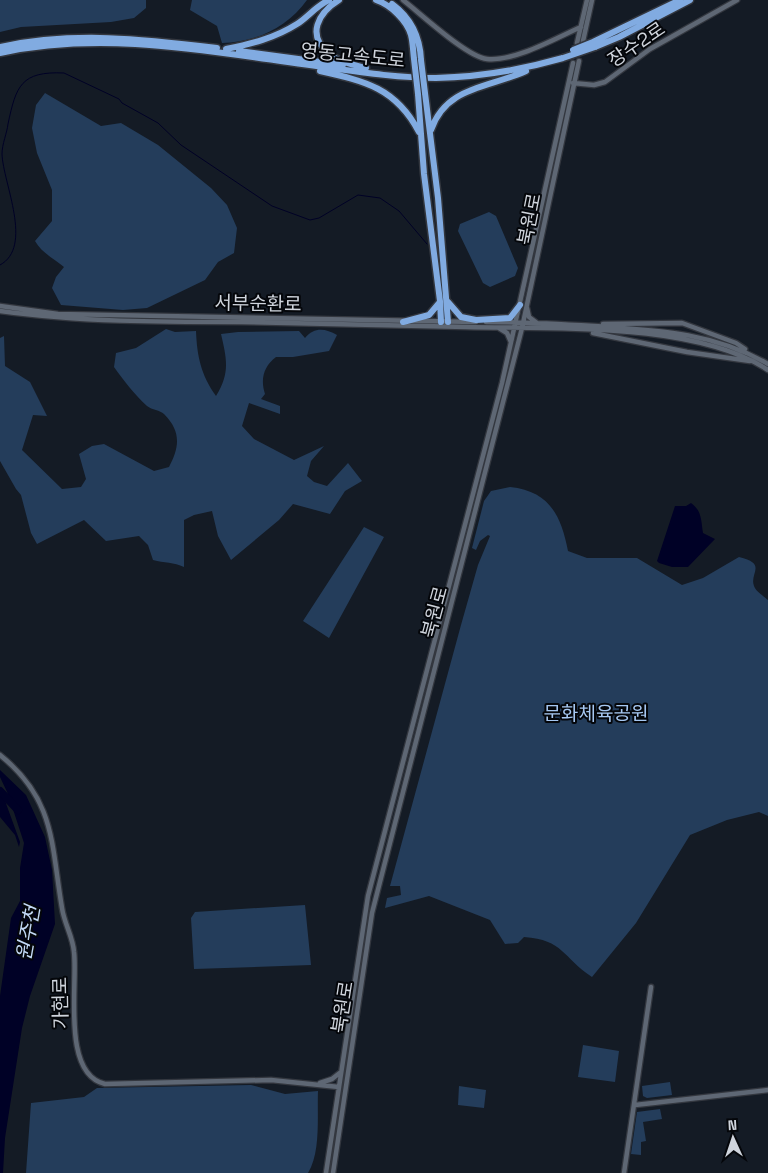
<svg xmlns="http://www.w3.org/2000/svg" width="768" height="1173" font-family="'Space Grotesk','Noto Sans KR',sans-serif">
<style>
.green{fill:#243d5b}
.water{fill:#000126}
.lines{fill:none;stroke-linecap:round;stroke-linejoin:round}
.stream{stroke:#000126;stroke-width:1}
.river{stroke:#000126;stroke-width:8}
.tertiary-casing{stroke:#33373f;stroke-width:7}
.motorway-casing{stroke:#33373f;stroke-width:9}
.tertiary{stroke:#5e6774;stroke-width:4.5}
.motorway{stroke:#81abe1;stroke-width:6}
.motorway-bridge-casing{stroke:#33373f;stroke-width:9;stroke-linecap:butt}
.motorway-bridge{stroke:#81abe1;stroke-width:6}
.labels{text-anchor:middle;stroke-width:4;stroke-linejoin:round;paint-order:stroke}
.street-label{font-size:19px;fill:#cfd4dc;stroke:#04060a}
.park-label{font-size:19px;fill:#a6c7f1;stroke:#04060a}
.water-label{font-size:20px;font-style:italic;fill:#c2d8f4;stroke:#04060a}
</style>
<rect width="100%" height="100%" fill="#141b25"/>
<path class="green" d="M0,0H146V8L134,18L111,22L21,27L0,32Z
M192,0H307C287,28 256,42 222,43L217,26L190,10Z
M45,93L101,126L121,123L158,145L211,188L227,205L237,228L234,253L218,262L205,280L147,308L123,310L61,305L52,288L56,277L64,267C53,258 42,253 35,241L52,221V190L37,153L32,128L36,105Z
M489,212L496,216L518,268L515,276L490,287L483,283L458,231L460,224Z
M166,329L175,332L196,331C197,356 201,375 216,396C230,373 227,360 221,334L238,332L299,331L305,338C314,327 325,328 337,335L329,351L293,357H276C264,366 260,379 265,394L261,399L280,406V414L249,403L242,426L254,439L294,460L324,446L311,461L307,476L314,482L327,486L348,463L362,481L345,491L330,514L293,504L279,520L231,560L218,536L212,511L194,515L184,520V567C174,562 164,563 153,560L148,545L139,536L106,541L84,520L37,544L31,533L21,495L16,489L0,461V338L4,336L5,366L30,382L47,416L33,415L22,450L62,489L81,487L86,479L79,454L92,446L104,444L154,471L169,467C179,448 182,432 164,414C160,410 152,410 147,406C134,394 124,381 114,367L116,353L136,348Z
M510,487C549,491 561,515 568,551L587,558H637L682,585L703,578L739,557C768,564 749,573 754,586C756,592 764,596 768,600V816L759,812L727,820L690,835L636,923L592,977C562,957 564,940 524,937L518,943L505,944L490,920L429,896L385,908L387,898L401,895L400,886H390L461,625L478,565L490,536L488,535L480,541L476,550L472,548L484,501L491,491Z
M364,527L384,537L329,638L303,621Z
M305,905L311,965L194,969L191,918L195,912Z
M583,1045L619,1051L615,1082L578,1077Z
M670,1082L672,1095L647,1098L643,1096L642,1086Z
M251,1085L285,1094L318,1091C317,1116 321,1152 308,1173H26L31,1103L84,1097L97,1088Z
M459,1086L486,1090L484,1108L458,1105Z
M660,1109L662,1119L643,1122L646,1141L641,1142V1155L631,1154L637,1112Z"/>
<path class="water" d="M691,503C702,511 701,520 703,533L715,539L688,567H672L659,563L657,561L675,506H686Z
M0,770L26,795L45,837L52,870L55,924L30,996L22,1028L5,1138L3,1173H0V996L11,918L20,901V868L24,843L8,794L0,777Z
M0,787L20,842L19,847L15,835L0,817Z"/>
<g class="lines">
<path class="stream" d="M0,265C34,247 3,183 2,154C2,144 7,133 8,124C16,86 21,71 64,73L119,99L122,103L158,123L181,145L272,206L310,220L319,218L358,195L380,198L399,211L427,244"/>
<path class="river" d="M0,791L18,810"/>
<g class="tertiary-casing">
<path id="tertiary" d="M403,0C421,14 467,57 487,59C514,62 556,38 581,27
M583,41L592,0
M577,43L587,0
M573,83L594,85L605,82L650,49L737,0
M0,306L58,314L476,322
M527,308L529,317L537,323
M0,311C80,322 160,322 241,322C316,323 392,326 467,327C554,329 695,322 768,370
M486,322C522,322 558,324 594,326C655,330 713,332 768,364
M603,324L682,323L736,343L745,349
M499,328L507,333L511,342
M593,333L687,352L750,361
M0,755C56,800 51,845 62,908C64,923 73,937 74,952C78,984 61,1074 105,1084L271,1080L339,1087
M320,1083L332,1079L341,1072
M635,1105L768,1090
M326,1173L368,896L502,383L573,63
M333,1173L372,913L522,328L579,61
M624,1173L651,987"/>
</g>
<g class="motorway-casing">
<path id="motorway" d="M339,0C318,13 306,35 329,54C339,62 354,65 366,68
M376,0C391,5 407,21 411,35C413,43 413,51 414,59
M392,4C411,18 420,36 421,60
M593,42L680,0
M0,47C73,31 144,39 217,48
M595,47L619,37L690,0
M226,49C251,44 275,38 297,24C308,17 316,6 329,0
M239,51L343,65
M0,53C110,29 221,54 331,68C366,73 401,78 436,78C480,77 521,70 563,58
M320,71C365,81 396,88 419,132
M425,93L438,198L448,322
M418,94L424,174L440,301L441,322
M431,130C446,86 489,88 526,71
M448,302L461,317L476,320L510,318L520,305
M403,322L429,315L440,302"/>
</g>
<use href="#tertiary" class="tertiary"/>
<use href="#motorway" class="motorway"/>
<g class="motorway-bridge-casing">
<path id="motorway-bridge" d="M573,50L593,42
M563,58L595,47
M414,59L418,94
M421,60L425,93"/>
</g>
<use href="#motorway-bridge" class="motorway-bridge"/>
</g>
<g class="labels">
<g class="street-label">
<text transform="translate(636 44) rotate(-34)" y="7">장수2로</text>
<text transform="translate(353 55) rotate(6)" y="7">영동고속도로</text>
<text transform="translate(529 219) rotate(-79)" y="7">북원로</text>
<text transform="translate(258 303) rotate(1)" y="7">서부순환로</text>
<text transform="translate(434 612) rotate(-75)" y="7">북원로</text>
<text transform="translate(60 1003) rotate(-91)" y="7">가현로</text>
<text transform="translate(342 1007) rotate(-81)" y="7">북원로</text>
</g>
<g class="park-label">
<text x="596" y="720">문화체육공원</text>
</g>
<g class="water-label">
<text transform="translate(28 933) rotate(-80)" y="7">원주천</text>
</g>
</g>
<g transform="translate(733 1138) rotate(357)" stroke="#04060a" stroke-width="4" paint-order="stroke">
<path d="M0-4L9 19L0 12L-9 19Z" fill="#cfd4dc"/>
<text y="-8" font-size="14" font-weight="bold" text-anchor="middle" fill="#cfd4dc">N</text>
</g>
</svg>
